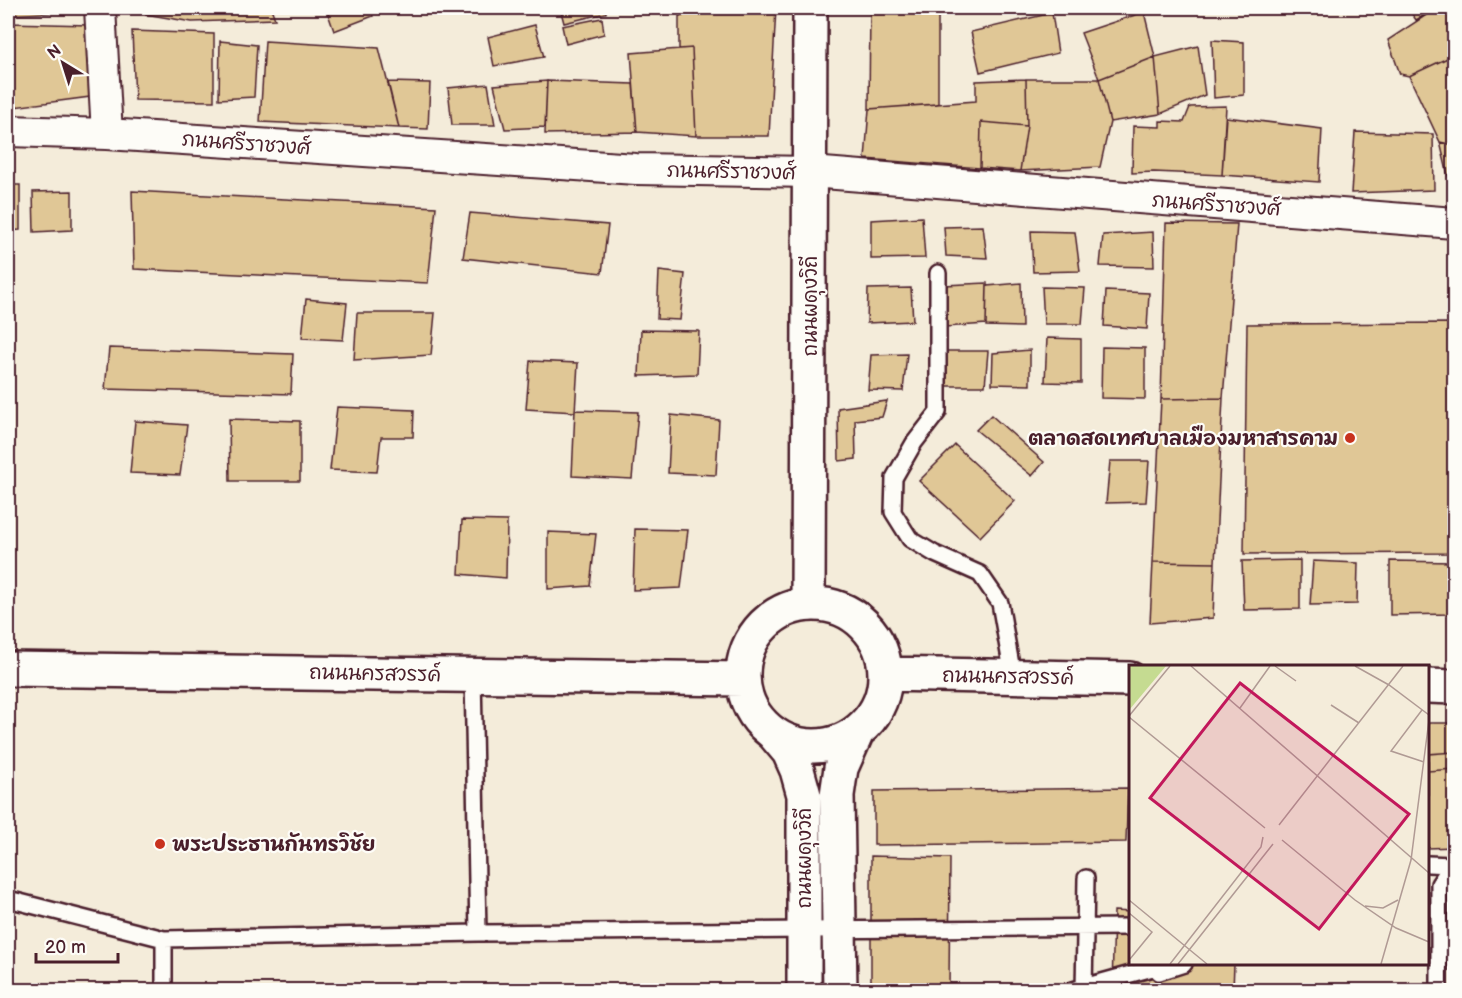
<svg xmlns="http://www.w3.org/2000/svg" width="1462" height="998" font-family="'Balsamiq Sans','Playpen Sans Thai',sans-serif">
<style>
.building{fill:#e0c796;stroke:#4a1f2b;stroke-width:1.5}
.lines{fill:none;stroke-linecap:round;stroke-linejoin:round}
.service-casing{stroke:#4a1f2b;stroke-width:20}
.minor-casing{stroke:#4a1f2b;stroke-width:34}
.secondary-casing{stroke:#4a1f2b;stroke-width:38}
.primary-casing{stroke:#4a1f2b;stroke-width:38}
.service{stroke:#fdfcf7;stroke-width:15}
.minor{stroke:#fdfcf7;stroke-width:30}
.secondary{stroke:#fdfcf7;stroke-width:33}
.primary{stroke:#fdfcf7;stroke-width:33}
.poi-dot{fill:#c8321e;stroke:#fdfcf7;stroke-width:2}
.labels{text-anchor:middle;stroke-width:4.5;stroke-linejoin:round;paint-order:stroke}
.street-label{font-size:20px;fill:#4a1f2b;stroke:#fdfcf7}
.poi-label{font-size:20px;font-weight:bold;fill:#4a1f2b;stroke:#fdfcf7;text-anchor:end}
.inset-road{fill:none;stroke:#b09a94;stroke-width:1.5}
.view{fill:#c2185b;fill-opacity:0.15;stroke:#c2185b;stroke-width:3}
.inset-edge{fill:none;stroke:#4a1f2b;stroke-width:3}
</style>
<rect width="100%" height="100%" fill="#f4ecda"/>
<filter id="ink" filterUnits="userSpaceOnUse"><feTurbulence type="fractalNoise" baseFrequency=".0167" numOctaves="2"/><feDisplacementMap in="SourceGraphic" scale="12" xChannelSelector="R" yChannelSelector="G"/><feConvolveMatrix kernelMatrix="1 2 1 2 8 2 1 2 1" color-interpolation-filters="sRGB"/></filter>
<g filter="url(#ink)">
<path class="building" d="M8,8H79V11L8,15Z
M134,8H271L275,19L192,22L134,12Z
M326,8H370L373,16L334,31Z
M560,8H606V13L564,23Z
M741,8H776L769,136H696L692,48L679,49V16Z
M870,8H938V104L869,109Z
M1408,8H1437L1416,20Z
M1437,8H1454V55L1409,76L1400,74L1388,40Z
M1144,12L1155,57L1099,79L1081,33Z
M1052,13L1058,53L980,72L971,32Z
M602,18L604,34L566,44L562,26Z
M8,23L89,25L90,97L14,107L8,59Z
M535,25L544,57L494,66L488,37Z
M132,31L214,34V101L135,100Z
M1212,40L1244,42V95L1214,98Z
M220,41L257,45L254,97L219,99Z
M265,41L379,48L399,128L260,122Z
M1198,46L1205,95L1160,114L1155,57Z
M692,48L696,136L637,132L631,53Z
M1454,55V145L1440,142L1409,76Z
M1155,57L1160,114L1110,122L1099,79Z
M1026,79L1027,126L981,122L980,168L865,159L869,109L976,101V81Z
M1026,79H1099L1110,122L1100,167L1020,171L1027,126Z
M547,81L633,84L637,132L545,134Z
M547,81L545,127L505,129L494,85Z
M388,82L430,83L428,129L399,128Z
M488,84L495,125H452L448,88Z
M1226,106L1222,175L1154,172L1132,173L1133,126L1160,127V121L1184,122L1190,107Z
M1226,117L1322,129L1319,182L1222,175Z
M981,122L1027,126L1020,171L980,168Z
M1355,132L1433,134L1434,190L1351,193Z
M1440,142L1454,145V196H1453Z
M8,185H20V230L8,231Z
M72,191V230L34,232L33,192Z
M132,191L436,207L428,283L134,269Z
M470,213L608,225L602,273L463,258Z
M922,217L925,258L871,259V220Z
M1166,223L1237,224L1223,398L1161,399Z
M983,226L987,258L946,256L944,227Z
M1031,231L1075,232L1080,271L1033,272Z
M1153,232L1154,267L1100,266L1103,235Z
M8,255H13L10,298H8Z
M659,271L685,274L680,320L657,319Z
M987,283L986,324L945,327L944,285Z
M1021,283L1022,327L986,326L987,286Z
M1042,287L1085,288L1082,324H1044Z
M911,288L913,321L867,323L868,289Z
M1106,291L1149,293L1147,329L1104,326Z
M306,299L347,303L343,340L302,338Z
M357,313H435L431,355L354,360Z
M1454,323V553L1244,554L1247,324Z
M641,330L699,331L697,374L639,376Z
M1047,338L1081,339V383L1045,382Z
M1102,347L1145,348V399L1101,398Z
M109,348L293,354L291,394L105,389Z
M1030,350V385L992,384L993,353Z
M946,351H988L985,386H941Z
M907,354L903,391L868,390L871,355Z
M530,361L578,363L575,412L526,409Z
M1223,398L1215,563L1153,562L1161,399Z
M887,401L882,417L855,420L856,459L839,461L838,408Z
M337,407L414,410L413,437H381L377,472L330,470Z
M575,410L638,412L632,479L572,476Z
M671,415L719,420L716,475L668,473Z
M991,415L1044,462L1032,476L976,430Z
M229,419L300,421V481H230Z
M135,421L187,425L180,475L130,473Z
M955,445L1015,501L980,537L919,481Z
M1110,461H1149L1146,502L1106,503Z
M462,520L507,521L506,578L459,574Z
M635,529L688,530L681,588L633,590Z
M548,532L596,534L590,586L548,589Z
M1300,560V609L1244,610L1242,561Z
M1313,561L1358,563L1357,604L1310,605Z
M1390,561L1454,562V614L1390,615Z
M1153,562L1215,563L1213,618L1150,623Z
M1428,723H1454V769L1428,771Z
M1454,752V847L1428,848V754Z
M1128,788L1126,842L874,845V791Z
M871,856L950,858L949,990H871Z
M1114,911L1130,912V964H1234L1233,990H1112Z"/>
<g class="lines">
<g class="service-casing">
<path id="service" d="M938,273V412L914,443L894,478L893,512L910,539L935,554L980,574L1000,603L1013,676
M473,675L478,933L1130,927
M1428,864L1452,865
M8,899L164,939
M1159,972L1184,964
M164,990V939L478,933
M1073,990L1167,964
M1084,990L1086,878
M1439,990V884L1452,865L1454,864"/>
</g>
<g class="minor-casing">
<path id="minor" d="M100,8L107,134
M8,131L107,134L636,169L811,172L1454,223"/>
</g>
<g class="secondary-casing">
<path id="secondary" d="M808,604L810,8"/>
</g>
<g class="primary-casing">
<path id="primary" d="M743 675a71 71 0 1 1 142 0a71 71 0 1 1-142 0Z
M8,669L743,679
M886,674L1130,679
M1428,686L1454,687
M773,733L789,752L797,770L804,795V990
M840,990L837,795L841,768L857,732"/>
</g>
<use href="#service" class="service"/>
<use href="#minor" class="minor"/>
<use href="#secondary" class="secondary"/>
<use href="#primary" class="primary"/>
</g>
</g>
<g class="poi-dot">
<circle cx="1350" cy="438" r="6"/>
<circle cx="160" cy="844" r="6"/>
</g>
<g class="labels">
<g class="street-label">
<text transform="translate(246 143) rotate(4)" y="7">ภนนศรีราชวงศ์</text>
<text transform="translate(731 171) rotate(1)" y="7">ภนนศรีราชวงศ์</text>
<text transform="translate(1216 204) rotate(4)" y="7">ภนนศรีราชวงศ์</text>
<text transform="translate(810 306) rotate(-90)" y="7">ถนนผดุงวิถี</text>
<text transform="translate(375 673) rotate(1)" y="7">ถนนนครสวรรค์</text>
<text transform="translate(1008 676) rotate(1)" y="7">ถนนนครสวรรค์</text>
<text transform="translate(804 858) rotate(-90)" y="7">ถนนผดุงวิถี</text>
</g>
<g class="poi-label">
<text x="1338" y="445">ตลาดสดเทศบาลเมืองมหาสารคาม</text>
<text x="172" y="851" text-anchor="start">พระประธานกันทรวิชัย</text>
</g>
</g>
<g transform="translate(1129 665)">
<rect width="300" height="300" fill="#f4ecda"/>
<path d="M0,1H37L1,44L0,43Z" fill="#c5db91"/>
<path class="inset-road" d="M62,1L300,208M146,1L167,16M226,1L260,20L300,50M202,40L230,58M111,43L141,1M293,45L262,86L295,97M0,51L41,1M0,52L136,163M150,160L274,1M153,175L226,235L267,263L300,277M0,235L78,299M236,241L254,243L269,235M0,248L23,267L1,294M41,299L132,182L134,172M49,299L144,179M252,299L282,195L300,55"/>
<path class="view" d="M111,18L280,149L190,264L21,133Z"/>
<rect width="300" height="300" class="inset-edge"/>
</g>
<rect width="1462" height="998" fill="none" stroke="#fdfcf7" stroke-width="30"/>
<rect x="15" y="15" width="1432" height="968" fill="none" stroke="#4a1f2b" stroke-width="2" filter="url(#ink)"/>
<g transform="translate(63 63) rotate(322)" stroke="#fdfcf7" stroke-width="4.5" paint-order="stroke">
<path d="M0-4.5L10 22L0 15L-10 22Z" fill="#4a1f2b"/>
<text y="-9" font-size="16" font-weight="bold" text-anchor="middle" fill="#4a1f2b">N</text>
</g>
<path d="M36 953v9h82v-9" fill="none" stroke="#4a1f2b" stroke-width="3"/>
<text x="45" y="953" font-size="18" fill="#4a1f2b" stroke="#fdfcf7" stroke-width="4.5" paint-order="stroke">20 m</text>
</svg>
